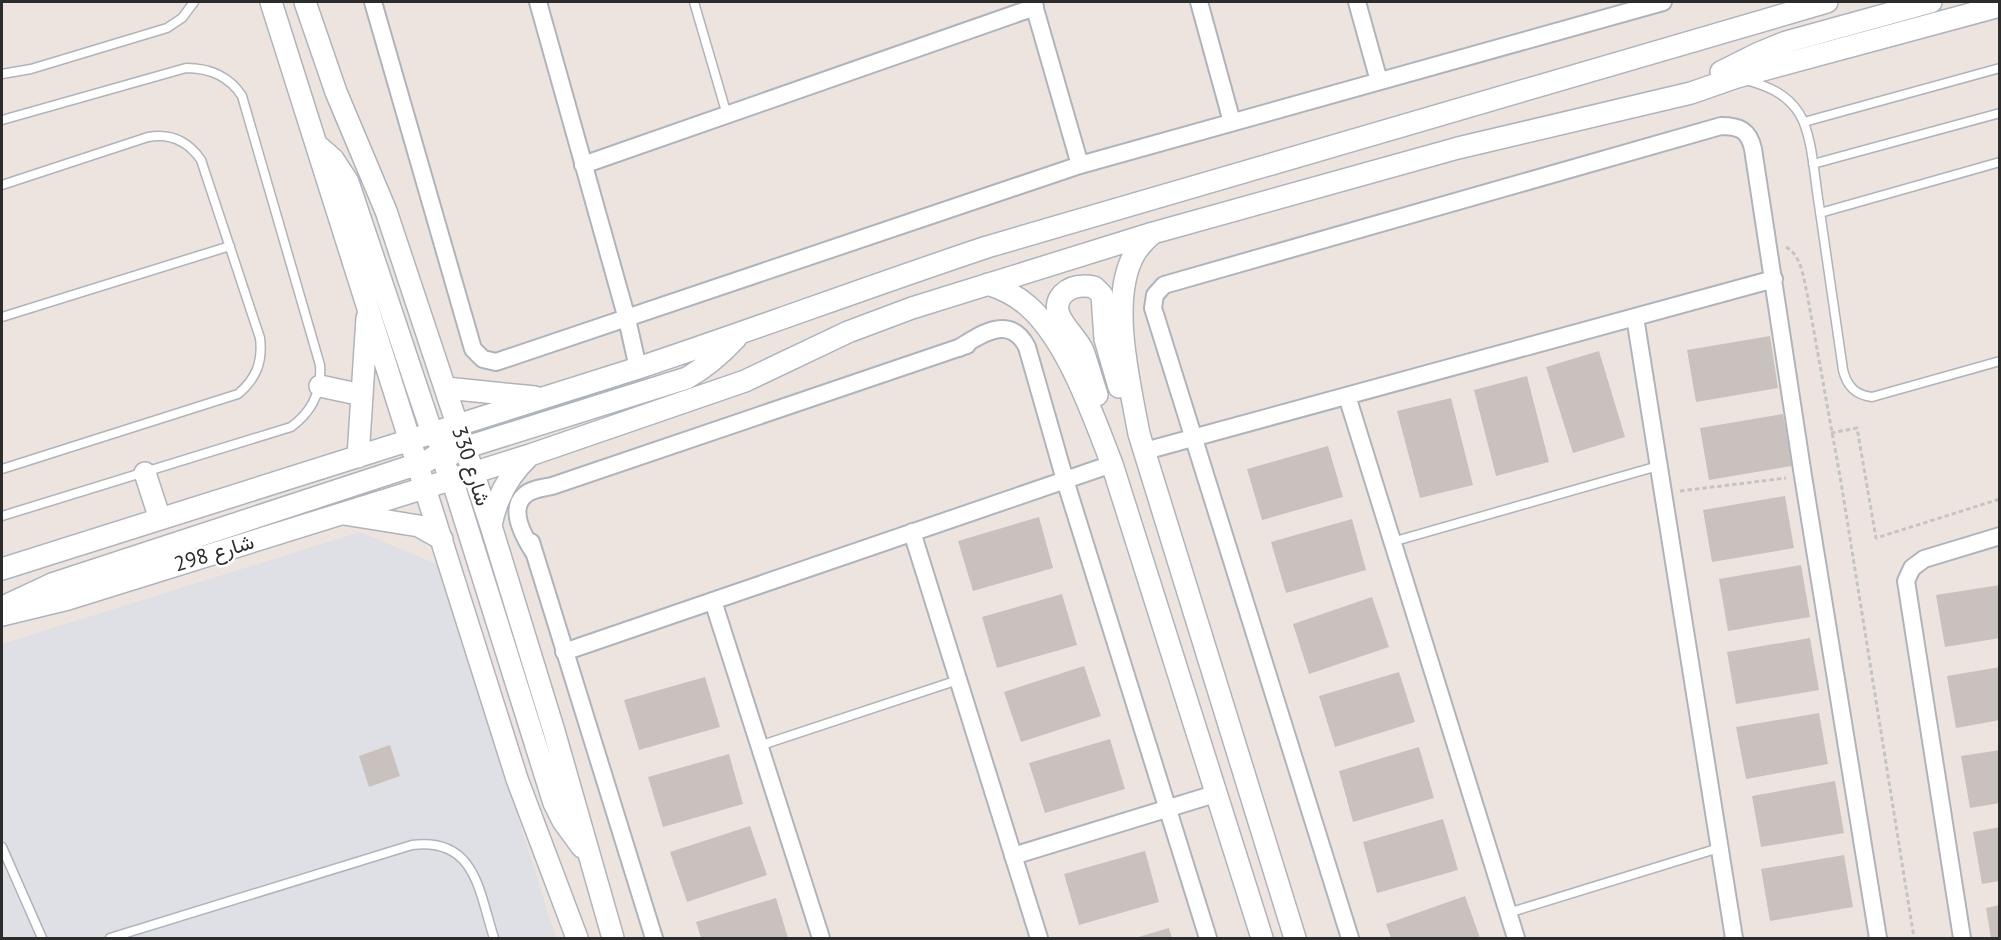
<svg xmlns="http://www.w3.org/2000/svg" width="2001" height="940" font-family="'PT Sans',Vazirmatn,sans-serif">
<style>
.industrial{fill:#dfdfe6}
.building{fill:#c9c1be}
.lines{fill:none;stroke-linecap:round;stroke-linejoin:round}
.service-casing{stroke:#afb4bc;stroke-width:11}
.minor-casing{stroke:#afb4bc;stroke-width:20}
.tertiary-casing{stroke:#afb4bc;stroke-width:24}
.path{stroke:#c4c4c4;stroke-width:3;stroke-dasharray:4.5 3;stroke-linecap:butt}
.service{stroke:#fff;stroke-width:8}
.minor{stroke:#fff;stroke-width:16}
.tertiary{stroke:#fff;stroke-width:21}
.labels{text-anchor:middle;stroke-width:5;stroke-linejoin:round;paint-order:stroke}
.street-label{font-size:21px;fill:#2c2c2c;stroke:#fff}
</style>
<rect width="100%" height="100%" fill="#eee4df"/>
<path class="industrial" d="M360,532L439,565L556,938H2V644Z"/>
<path class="building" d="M1770,336L1778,388L1696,402L1687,350Z
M1599,351L1625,437L1573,453L1546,367Z
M1527,376L1549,462L1496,476L1474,390Z
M1451,398L1473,485L1420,498L1397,411Z
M1783,414L1792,466L1709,480L1700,428Z
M1328,446L1343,497L1262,520L1247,469Z
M1785,496L1794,548L1712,562L1703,510Z
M1039,517L1053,568L973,591L958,541Z
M1352,519L1366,570L1286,593L1271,542Z
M1801,565L1810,617L1728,631L1719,579Z
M2000,585V638L1945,647L1936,595Z
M1062,594L1077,645L997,668L982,617Z
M1372,597L1389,647L1309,674L1293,624Z
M1810,638L1819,690L1736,704L1727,652Z
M1084,666L1101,716L1021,742L1004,692Z
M2000,667V720L1956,728L1947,676Z
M1399,672L1415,722L1335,747L1319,696Z
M705,677L720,727L639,750L624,700Z
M1819,713L1828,764L1746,779L1736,727Z
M1110,739L1125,789L1045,813L1029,763Z
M390,745L400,776L369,787L359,756Z
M1419,747L1434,798L1353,822L1339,771Z
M2000,750V803L1970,808L1961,756Z
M729,754L743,804L663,827L648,777Z
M1835,781L1844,833L1761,847L1752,796Z
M1443,819L1458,870L1377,893L1363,842Z
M750,826L767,875L687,902L670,852Z
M2000,827V881L1982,884L1973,832Z
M1145,851L1159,902L1079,925L1064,874Z
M1844,855L1853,907L1770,921L1761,869Z
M1465,896L1480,938H1391L1386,924Z
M776,898L788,938H701L696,922Z
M2000,905V938H1991L1986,908Z
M1169,928L1172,938H1135Z"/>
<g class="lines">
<g class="service-casing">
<path id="service" d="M694,2L727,115
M2,74L31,69L167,28L182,18L194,2
M1746,80C1767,86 1786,93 1799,113C1812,134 1814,173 1818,198C1826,255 1835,313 1843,370C1847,387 1856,395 1872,397L2000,361
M2,120L186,68C210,68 229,76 242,96L320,365C322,391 313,411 291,427L2,516
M1804,122L2000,68
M1813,164L2000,113
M2,185L148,137C171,133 188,141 201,160L260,338C263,362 256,379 238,394L2,469
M1820,213L2000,162
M2,317L230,246
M1392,542L1658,466
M759,746L958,680
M2,847L42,938
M1508,913L1719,848
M110,938L412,845C476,837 479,892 494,938"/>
</g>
<g class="minor-casing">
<path id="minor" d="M373,2L473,349L483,359L496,362L1080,165L1663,2
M538,2L627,319L638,368
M1033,2L1080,165
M1199,2L1232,122
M1357,2L1379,81
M583,165L1035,7
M1635,317L1734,938
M959,348C981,334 1010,314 1027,347L1065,480L1208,938
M1347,396L1516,938
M1145,451L1774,279
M912,532L1039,938
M531,542L654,938
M533,551C524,537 508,509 525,495C531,489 543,488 552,486L967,345
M713,601L821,938
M564,652L1112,464
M1013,856L1218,793
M1350,938L1153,308L1155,295L1164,285L1721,126C1739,126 1749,130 1753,149L1803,476L1878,938
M1962,938L1906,581L1912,568L1924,559L2000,536"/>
</g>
<g class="tertiary-casing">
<path id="tertiary" d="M271,2L517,779L577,938
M305,2L336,92L386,211L491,526L554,731L613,938
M1721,72L1759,53L1786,42L1931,2
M318,146L333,159L348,182L432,433L441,444
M1153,233C1146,239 1140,245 1135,253C1108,299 1130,384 1139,434L1295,938
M988,284C1003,289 1016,295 1028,306C1068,341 1093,416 1112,464L1262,938
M320,386L362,395
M446,388L535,397
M1097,395C1092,380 1088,365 1083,351C1076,334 1045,313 1063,294C1071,286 1083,285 1094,287L1102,295L1105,339L1119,387
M452,454L464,448L687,378C706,367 721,354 736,338
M358,457L367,318
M446,468L452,479L554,803L563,821L582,847
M145,473L160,519
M344,514L419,526L442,539
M491,526C496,498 508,476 528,457
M2,569L638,368C755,329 870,286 987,247L1827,2
M5,606L52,584L427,461C443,453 451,442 457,425
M2,615L68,599L530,455L745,381L848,332L912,308L1153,233L1458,148L1691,93L1737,77L2000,6"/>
</g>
<path class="path" d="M1786,247C1802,256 1803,277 1807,293L1841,482L1914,938
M1831,433L1857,428L1876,538L2000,499
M1680,491L1786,478"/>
<use href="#service" class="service"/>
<use href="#minor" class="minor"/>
<use href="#tertiary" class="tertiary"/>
</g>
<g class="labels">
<g class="street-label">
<text transform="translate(471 466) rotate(72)" y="7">شارع 330</text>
<text transform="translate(214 553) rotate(-17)" y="7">شارع 298</text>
</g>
</g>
<rect width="2001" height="940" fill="none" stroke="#2c2c2c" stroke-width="6"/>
</svg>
